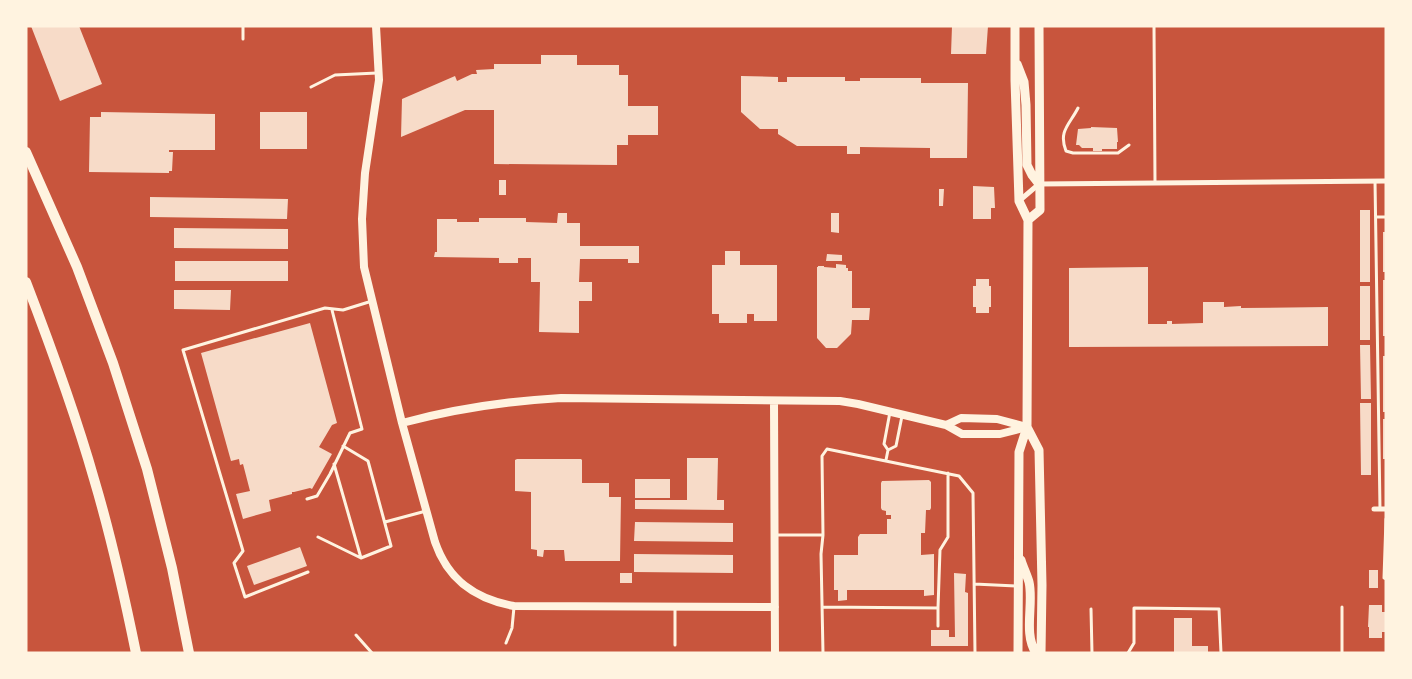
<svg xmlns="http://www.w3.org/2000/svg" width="1412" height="679" font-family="Poppins,sans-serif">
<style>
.building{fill:#f7dbc8}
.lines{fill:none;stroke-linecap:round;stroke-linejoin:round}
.service{stroke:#fff3e0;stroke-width:3}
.minor{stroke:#fff3e0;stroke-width:5}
.tertiary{stroke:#fff3e0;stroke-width:8}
.primary{stroke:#fff3e0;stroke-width:9}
.motorway{stroke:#fff3e0;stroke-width:10}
</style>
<rect width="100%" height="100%" fill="#c8553d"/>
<path class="building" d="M31,26H79L102,84L60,101Z
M952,26H988L986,54H951Z
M541,55H577V65H619V75H628V106H658V135H628V145H617V165L494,164V110H465L401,137L402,99L455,76L457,81L472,74H477L476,70L494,69V64H541Z
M741,76L778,77V82H787V77H845V81H860V78H921V83H968L967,158H930V148L860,147V154H847V146H797L778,134V129H760L741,112Z
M101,112L215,114V150H169V152H173L172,171H169V173L89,172L90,117H101Z
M260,112H307V149H260Z
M1091,127L1117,128L1118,142H1117V149H1102V151H1093V148H1082L1079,145H1076L1078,129L1091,128Z
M499,180H506V195H499Z
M973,186L994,187L995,208H991V219H973Z
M939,189H944L943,206H939Z
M150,197L288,199L287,219L150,217Z
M1360,210H1370V282H1360Z
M558,213H567V223H580V246H639V263H628V259H580L579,282H592V301H579V333L539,332L540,282H531V258H518V263H499V258L434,257L435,252H437V219H457V222H479V218H526V222L557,223Z
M831,213H839V233L831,232Z
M174,228L288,229V249L174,248Z
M1383,232H1386V272H1383Z
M725,251H740V265H777V321H754V314H747V323H719V314H712V265H725Z
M827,254L842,255V261H826Z
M175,261H288V281H175Z
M836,264L846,265V268H848V271H852V308H870L869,320H852L851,334L837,348H826L817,338V267H818V266H824V267L836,268Z
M1148,267V324H1167V321H1172V324L1203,323V302H1224V307L1241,306V308L1328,307V346L1069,347V268Z
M976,279H989V286H991V307H989V313H976V307H973V286H976Z
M1383,280H1386V336H1383Z
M1360,286H1370V340H1360Z
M174,290H231L230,310L174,309Z
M310,323L337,423L332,425L319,447L332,454L312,489L310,488L294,492H292V494L269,500L271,511L243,519L236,494L250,491L243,464L240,465L239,459L231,461L201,353Z
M1360,345H1370L1371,399H1361Z
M1383,356H1386V412H1383Z
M1360,403H1371V475H1361Z
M1383,419H1386V459H1383Z
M687,458H718L717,500H724V510L635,509V500H687Z
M517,459H581L582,460V483H609V497H621L620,561H565L564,550H544L543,557L537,556V550L531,549V492L515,491V460Z
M635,479H670V498H635Z
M882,481L929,480L931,482V508L930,510H926L925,533H921V555L934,554V595L924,596V590H847V600L838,601V590H834V555H858V537L860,534H887V519H891V515H886V511L882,510L881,508V483Z
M635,522L733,523V542L634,541Z
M300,547L307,566L254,585L247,566Z
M634,554L733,555V573L634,572Z
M1369,570H1378V588H1369Z
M620,573H632V583H620Z
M954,573L966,574L965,592L968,593V646H931V630H949V637H955Z
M1369,605H1382V612H1386V632H1382V638H1369V627H1368Z
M1174,618H1192V646H1208V653H1174Z"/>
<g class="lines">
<path class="service" d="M243,26V39
M1154,26L1155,183
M311,87L335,75L377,73
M1078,108C1070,124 1058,131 1066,151L1073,153H1118L1129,145
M1375,181L1380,509
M1376,217H1386
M888,450L896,446L902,416
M886,460L888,450L884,444L890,412
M334,464L361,558L391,546L368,461L343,446
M307,499L317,496L330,474L350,433L362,429L332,310
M1386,519L1384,578L1386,579
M385,522L426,511
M775,535H823
M318,537L361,558
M308,572L245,597L234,563L243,551L183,350L325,308L343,310L372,301
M974,584L1016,586
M822,607L938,608L940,550L948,537V473
M1091,609L1092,653
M938,626V608
M356,635L372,653
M506,643L512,628L514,607
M675,645V608
M823,653L821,554L823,535L822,456L827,449L959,476L973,493L975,653
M1128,653L1134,643V608L1219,609L1221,653
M1342,653V607"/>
<path class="minor" d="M1019,201L1039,184L1386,181
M1374,509H1386"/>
<path class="tertiary" d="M376,26L379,80L365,173L362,219L364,267L402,423L435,542C448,580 475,599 514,606L775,607
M774,401L775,653
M402,423C454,409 507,401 561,398L840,401L858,404L946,425L962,434H1000L1027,427
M946,425L961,418L997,419L1027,427"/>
<path class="primary" d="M1015,26V80L1019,201L1028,220L1027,427L1019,452L1018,653
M1017,64L1024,82L1026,105L1027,165L1032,175L1039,184
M1028,220L1040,210L1039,26
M1027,427L1039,450L1042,585L1041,653
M1021,560C1023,567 1027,575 1029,582C1034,603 1023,634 1036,653"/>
<path class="motorway" d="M26,152L77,267L113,363L147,469L172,568L189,653
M26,282C51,347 75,412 94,479C111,536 124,594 136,653"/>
</g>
<rect width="1412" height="679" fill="none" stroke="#fff3e0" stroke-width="55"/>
</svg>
